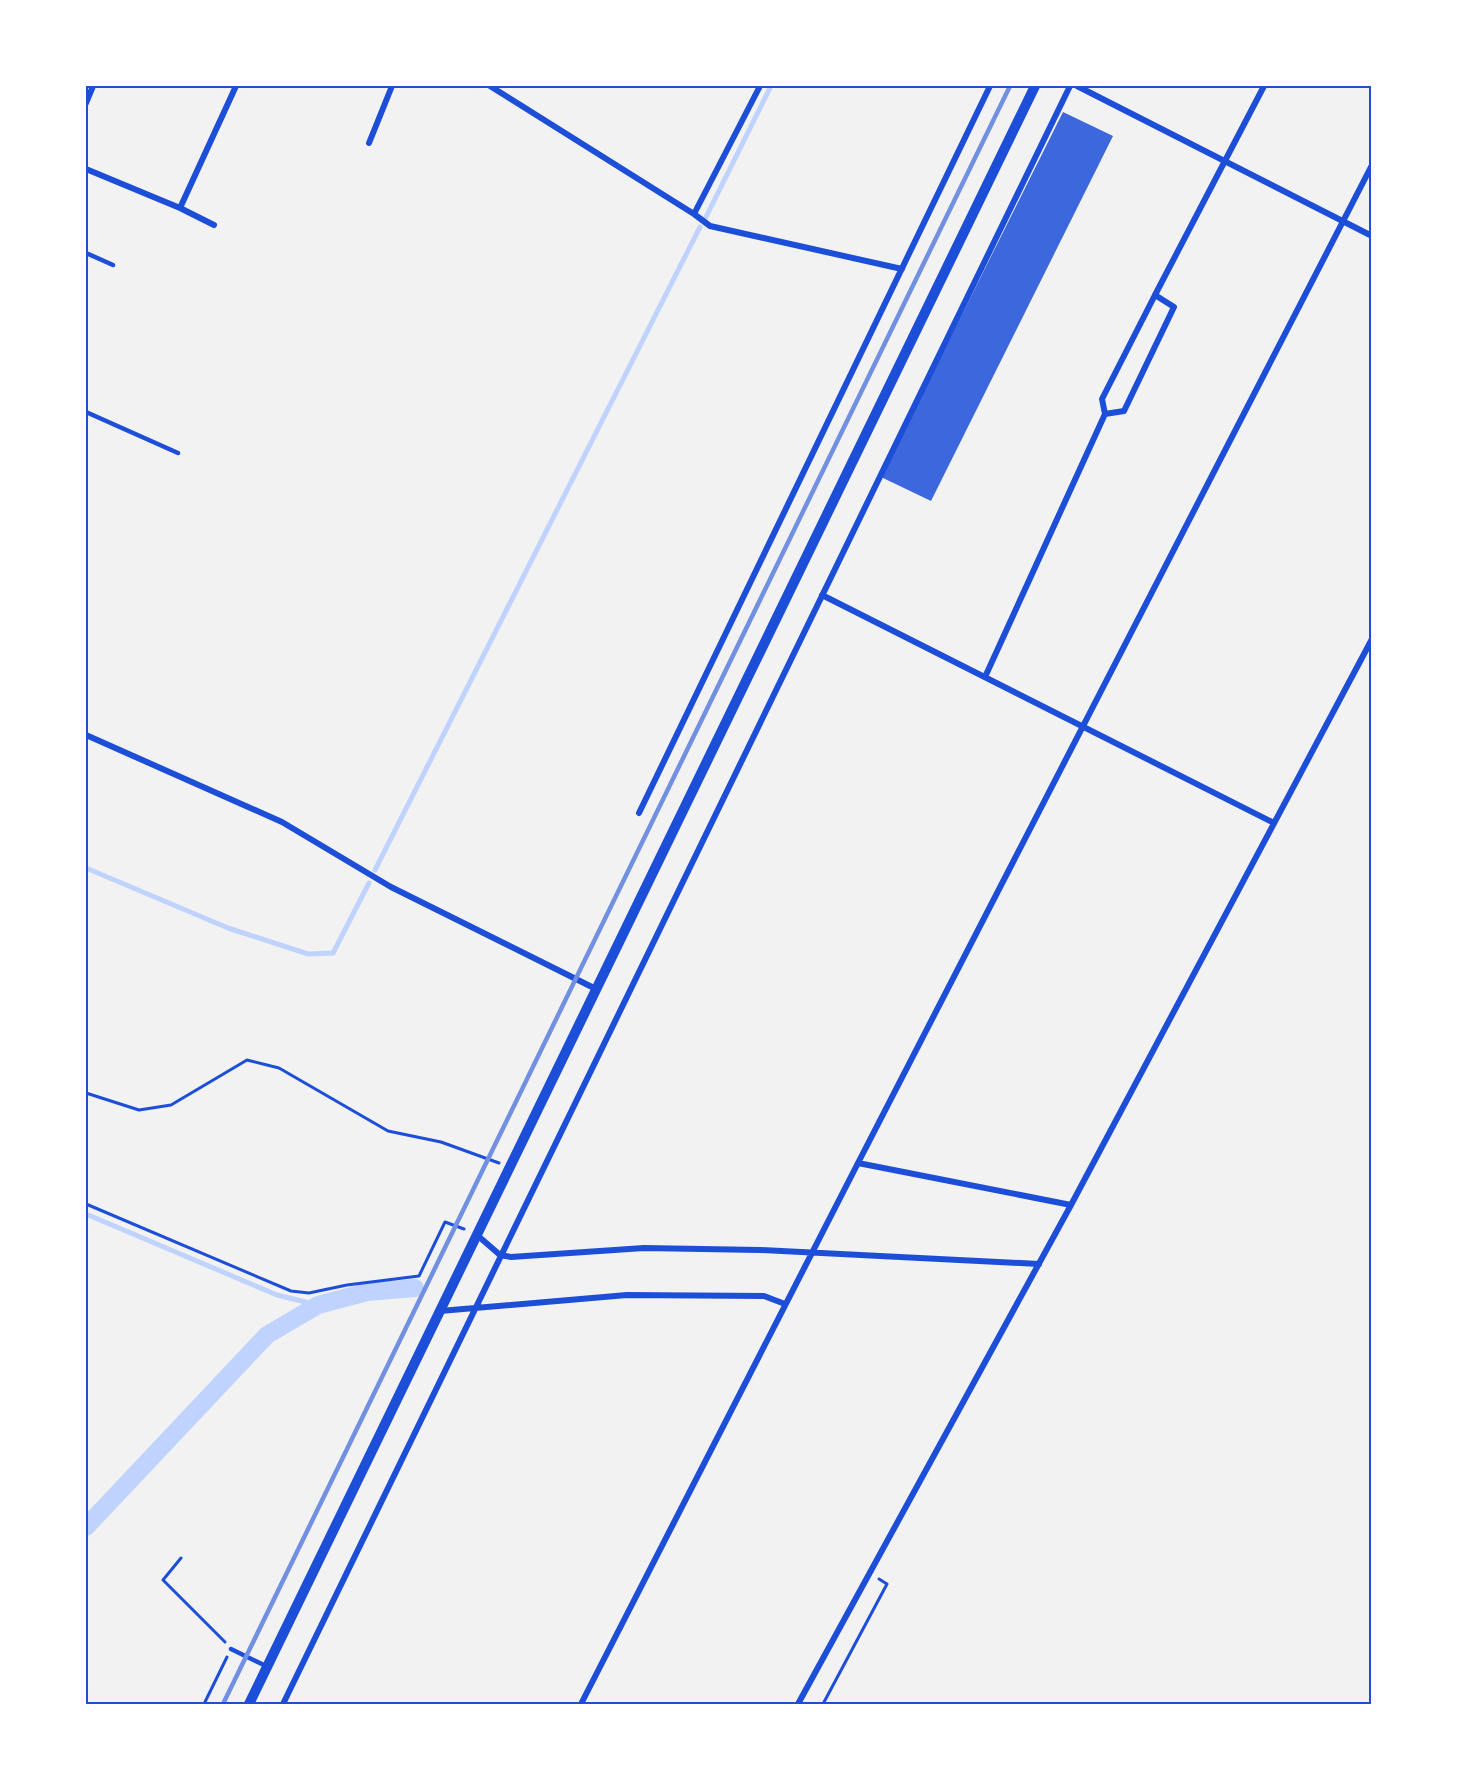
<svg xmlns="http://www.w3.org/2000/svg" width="1457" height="1790" font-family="'Roboto Condensed',sans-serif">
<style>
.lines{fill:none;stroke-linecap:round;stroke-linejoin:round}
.stream{stroke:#bfd3fe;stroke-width:5}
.canal{stroke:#bfd3fe;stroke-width:18}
.building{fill:#3d67dc}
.path{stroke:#1d4ed8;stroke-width:3}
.service{stroke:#1d4ed8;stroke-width:4.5}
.minor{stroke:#1d4ed8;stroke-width:6}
.tertiary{stroke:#1d4ed8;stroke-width:10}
.rail{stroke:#7290e2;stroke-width:4.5}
.neatline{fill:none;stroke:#1d4ed8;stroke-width:2}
</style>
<rect width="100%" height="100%" fill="#f2f2f2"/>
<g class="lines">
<path class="stream" d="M705,219L771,86
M86,868L228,928L308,954L333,953L369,883
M375,870L700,227
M86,1214L277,1295L318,1305"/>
<path class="canal" d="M86,1527L267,1335L318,1305L367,1292L415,1288"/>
</g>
<path class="building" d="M1063,112L1113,136L931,501L881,477Z"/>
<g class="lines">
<path class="path" d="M86,1093L139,1110L171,1105L247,1060L279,1068L388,1131L441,1142L499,1163
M86,1204L291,1291L309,1293L347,1285L419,1276L445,1222L464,1229
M181,1558L163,1580L225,1642
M204,1704L227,1657
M823,1704L887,1584L879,1579"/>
<path class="service" d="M86,253L113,265
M86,412L178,453
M231,1649L266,1666"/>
<path class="minor" d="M490,86L694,214L710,226L902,269
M1077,86L1372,236
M86,103L93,86
M369,143L392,86
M86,169L180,208L214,225
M180,208L236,86
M694,214L760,86
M1155,295L1264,86
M822,595L1274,823
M985,677L1105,414L1102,399L1155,295L1174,307L1124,411L1105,414
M86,735L282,822L391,887L596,989
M639,813L990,86
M858,1163L1071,1205
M477,1235L500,1255L511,1257L644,1248L760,1250L1039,1264
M440,1311L627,1295L764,1296L785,1304
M283,1704L1070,86
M581,1704L858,1163L1372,165
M798,1704L1071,1205L1372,639"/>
<path class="tertiary" d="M249,1704L1035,86"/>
<path class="rail" d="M223,1704L1010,86"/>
</g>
<rect width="1457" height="1790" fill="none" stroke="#ffffff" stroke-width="174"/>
<rect x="87" y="87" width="1283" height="1616" class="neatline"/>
</svg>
